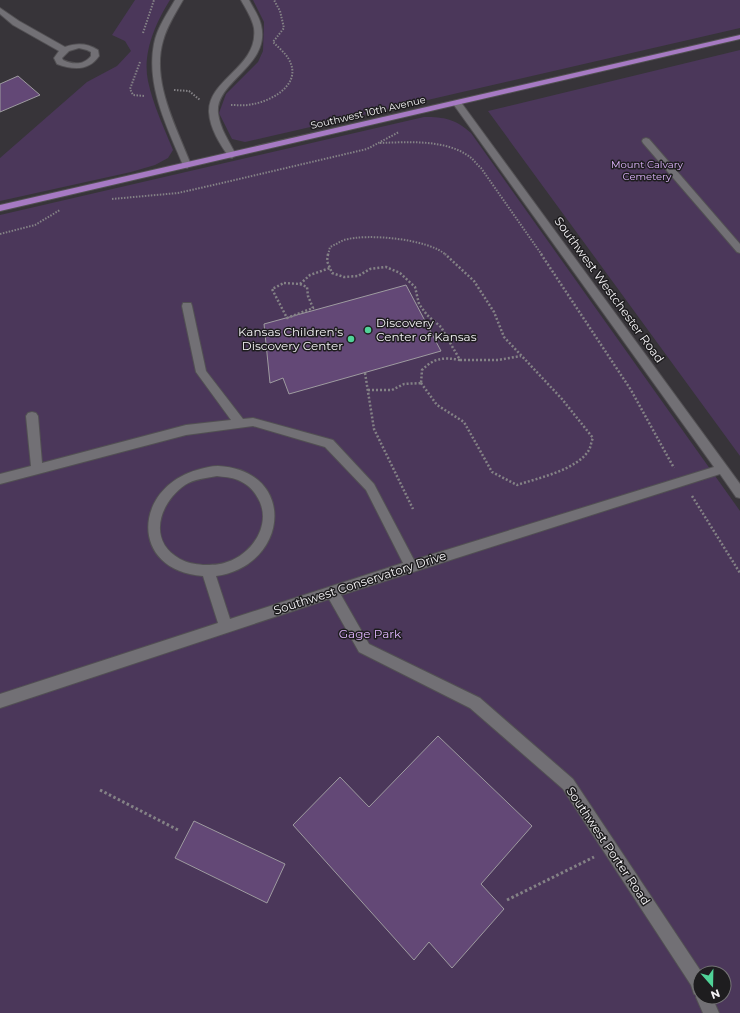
<svg xmlns="http://www.w3.org/2000/svg" width="740" height="1013" font-family="Montserrat,sans-serif">
<style>
.green{fill:#4b375a;fill-rule:evenodd}
.building{fill:#634876;stroke:#9e9ba0}
.lines{fill:none;stroke-linecap:round;stroke-linejoin:round}
.minor-casing{stroke:#525053;stroke-width:2}
.major-casing{stroke:#525053;stroke-width:2}
.path-far2{stroke:#848286;stroke-width:2;stroke-dasharray:1.5 1.5;stroke-linecap:butt}
.path-far1{stroke:#848286;stroke-width:2.5;stroke-dasharray:2 2;stroke-linecap:butt}
.path{stroke:#848286;stroke-width:3;stroke-dasharray:2.5 2.5;stroke-linecap:butt}
.minor{fill:#727075;fill-rule:evenodd}
.major{fill:#a67ac3;fill-rule:evenodd}
.poi-dot{fill:#50d398;stroke:#1e1d1f;stroke-width:1.5}
.labels{text-anchor:middle;stroke-width:3;stroke-linejoin:round;paint-order:stroke}
.far-street-label{font-size:10px;fill:#f5f3f6;stroke:#1e1d1f}
.far-park-label{font-size:10px;fill:#dfb5fd;stroke:#1e1d1f}
.street-label{font-size:12px;fill:#f5f3f6;stroke:#1e1d1f}
.poi-label{font-size:12px;fill:#f5f3f6;stroke:#1e1d1f;text-anchor:start}
.park-label{font-size:12px;fill:#dfb5fd;stroke:#1e1d1f}
</style>
<rect width="100%" height="100%" fill="#373439"/>
<path class="green" d="M135,0H170C156,22 142,53 148,81C153,105 164,128 173,150L168,158L155,165L131,172L0,201V158L87,82L117,66L131,51L125,41L112,35Z
M253,0H740V28L245,142L232,139L219,113L226,94L258,62L263,51L264,22Z
M740,50V456L488,111Z
M424,117C445,117 455,119 471,133L740,511V1013H0V215ZM700,973H724V997H700Z"/>
<path class="building" d="M18,76L40,95L0,112V84Z
M406,285L441,351L289,394L283,378L270,383L264,324Z
M438,736L532,826L481,884L504,909L452,968L429,942L414,960L293,825L340,777L369,807Z
M194,821L285,864L267,903L175,858Z"/>
<g class="lines">
<g class="minor-casing">
<path id="minor" d="M175,0H183C175,14 167,26 163,41C151,82 177,128 191,165L187,168L183,165C167,127 146,86 154,44C157,28 167,14 175,0Z
M241,0H249C253,8 259,16 261,25C271,66 215,81 218,113C220,129 229,141 236,155L232,158L229,157C220,144 210,129 209,112C208,79 259,67 254,28C252,18 246,9 241,0Z
M0,8L19,21L65,47C76,43 87,43 98,50L99,56C89,71 73,70 57,64L54,58L59,51L13,25L0,14ZM79,48L87,50L91,52V56C84,65 73,65 63,60L62,58L69,51Z
M457,100L460,101L740,484V498L736,497L720,474L341,595L369,644L480,698L573,779L702,973H700V997H712L719,1013H703L696,997L697,995L694,994L691,985L563,789L470,708L359,652L329,599L0,708V694L218,623L203,576C129,571 133,488 197,470C204,468 211,466 218,466C298,470 289,566 216,576L230,619L403,563L366,490L325,447L253,426L186,435L0,484V474L31,466L26,416L28,413L32,412L36,413L38,416L42,463L186,425L231,420L196,372L182,306L183,303H191L192,306L206,371L243,419L253,418L333,440L374,484L414,560L714,467L454,105L453,103ZM217,476C224,477 231,477 238,480C245,483 252,488 256,495C274,521 254,553 227,562C220,565 211,565 203,565C195,564 187,563 180,559C147,541 159,503 185,485C194,479 206,478 217,476Z
M646,138L649,139L740,244V253L737,252L643,143L642,141L643,139Z"/>
</g>
<g class="major-casing">
<path id="major" d="M740,35V39L0,211V205Z"/>
</g>
<path class="path-far2" d="M143,33L154,0
M140,62L130,89L133,95L145,96
M174,90L189,91L200,100
M231,105C238,105 246,106 253,104C271,101 299,86 291,64C288,55 279,48 273,42L284,28L280,11L274,0
M380,143C408,142 446,139 470,157C474,160 477,165 481,168L542,255
M112,199L178,193L222,183L367,149L399,132
M0,234L35,225L60,210
M328,255L330,247C335,245 339,242 344,240C367,233 429,239 446,255"/>
<path class="path-far1" d="M328,254L327,261L332,273L344,277L358,276L370,269L386,267L400,273L415,287L419,304L427,315L441,327L460,360C443,357 434,358 422,370L421,383
M541,254L631,390L674,468
M284,283L300,284L307,287L308,296L313,308L287,318L272,289Z
M300,284L310,275L330,268
M460,360H498L521,356
M365,373L374,429L413,509
M421,383L437,405L464,422L492,472L517,485C538,478 577,470 589,450C591,446 591,442 593,438L562,399L504,337L494,312L474,281L445,254
M368,390H392L404,384L421,383
M692,496L740,573"/>
<path class="path" d="M100,790L180,831
M507,900L594,857"/>
<use href="#minor" class="minor"/>
<use href="#major" class="major"/>
</g>
<g class="poi-dot">
<circle cx="368" cy="330" r="4"/>
<circle cx="351" cy="339" r="4"/>
</g>
<g class="labels">
<g class="far-street-label">
<text transform="translate(368 112) rotate(-13)" y="4">Southwest 10th Avenue</text>
</g>
<g class="far-park-label">
<text x="647" y="168">Mount Calvary<tspan x="647" dy="12">Cemetery</tspan></text>
</g>
<g class="street-label">
<text transform="translate(609 290) rotate(54)" y="4">Southwest Westchester Road</text>
<text transform="translate(360 583) rotate(-18)" y="4">Southwest Conservatory Drive</text>
<text transform="translate(608 846) rotate(56)" y="4">Southwest Porter Road</text>
</g>
<g class="poi-label">
<text x="376" y="327">Discovery<tspan x="376" dy="14">Center of Kansas</tspan></text>
<text x="343" y="336" text-anchor="end">Kansas Children's<tspan x="343" dy="14">Discovery Center</tspan></text>
</g>
<g class="park-label">
<text x="370" y="638">Gage Park</text>
</g>
</g>
<g transform="translate(712 985) rotate(160)"><circle r="19" fill="#1e1d1f" stroke="#747375"/>
<path d="M0-3L7 15L0 10L-7 15Z" fill="#50d398"/>
<text y="-6" font-size="11" font-weight="bold" text-anchor="middle" fill="#f5f3f6">N</text>
</g>
</svg>
